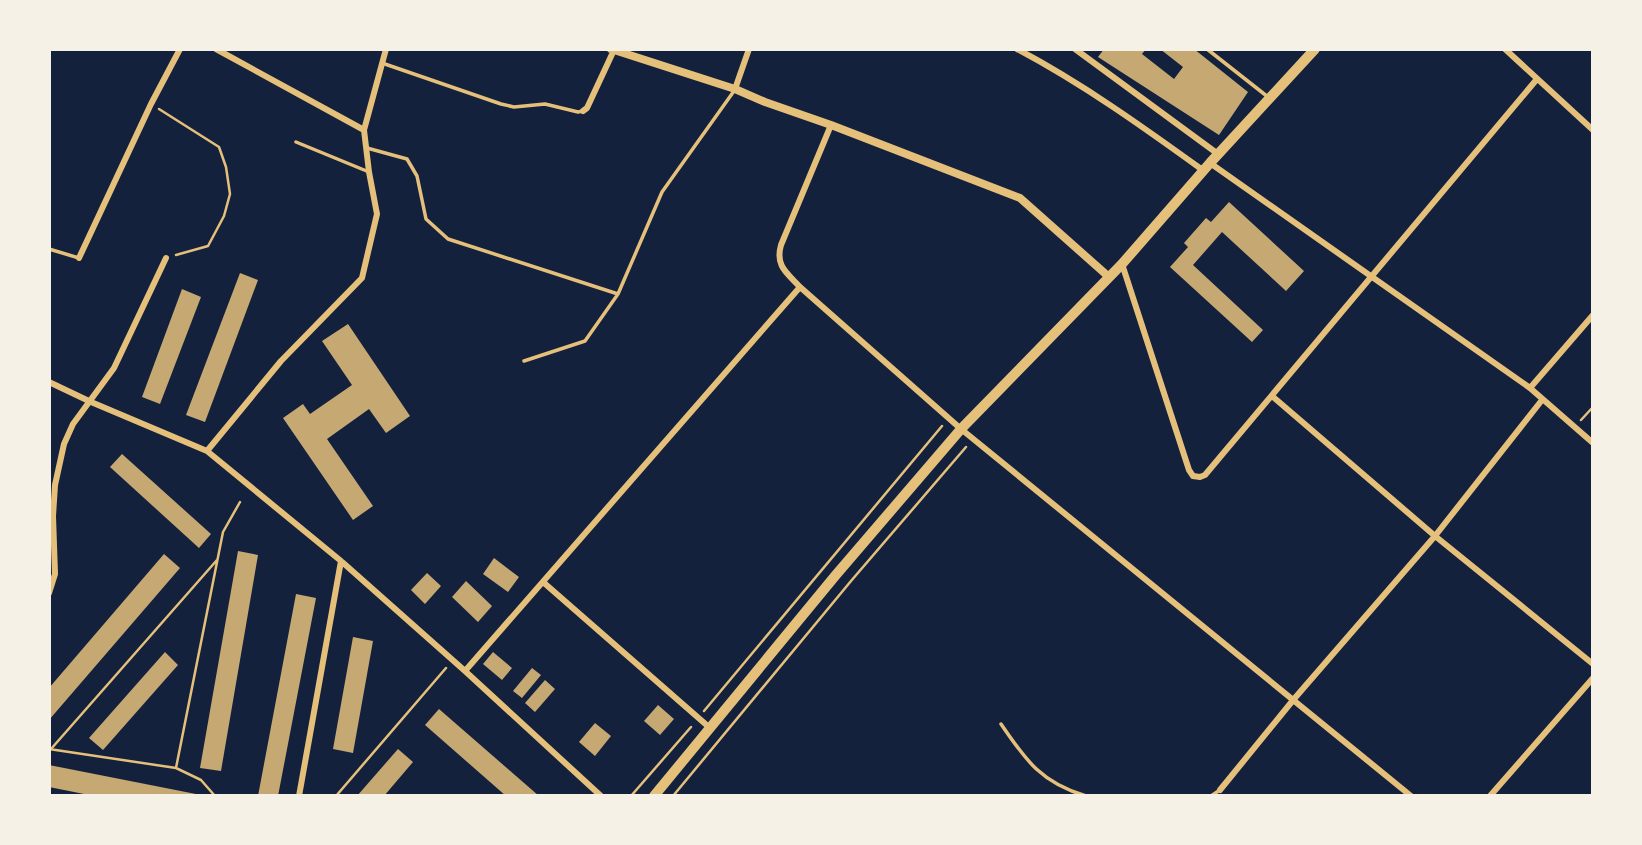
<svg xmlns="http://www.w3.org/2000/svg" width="1642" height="845" font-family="'Public Sans',sans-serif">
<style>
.building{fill:#c6a872}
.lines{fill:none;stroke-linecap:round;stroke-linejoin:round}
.path{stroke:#e5c07b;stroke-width:2.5}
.service{stroke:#e5c07b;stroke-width:3.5}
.minor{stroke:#e5c07b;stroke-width:6}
.tertiary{stroke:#e5c07b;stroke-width:8}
.primary{stroke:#e5c07b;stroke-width:10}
</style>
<rect width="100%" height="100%" fill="#14213d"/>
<path class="building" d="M1104,49H1146L1142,54L1174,79L1183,67L1160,49H1194L1248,92L1219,135L1098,57Z
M1229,202L1304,271L1286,291L1222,232L1193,265L1263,330L1252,342L1170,267L1188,247L1184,243L1206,218L1211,222Z
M240,273L258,280L205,422L186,415Z
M182,289L201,297L160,404L142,397Z
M348,324L410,416L386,433L369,409L327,439L373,506L353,520L283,418L303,404L310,414L352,385L322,341Z
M122,454L211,534L199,548L110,467Z
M238,551L258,555L221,771L200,768Z
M164,554L180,568L49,720V688Z
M494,558L519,577L508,592L483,574Z
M427,573L441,586L425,604L411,590Z
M466,581L492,606L478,622L452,597Z
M296,594L316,598L278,796H258Z
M353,637L373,641L353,753L333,749Z
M165,652L178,665L103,750L89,738Z
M493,652L512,668L502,680L483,664Z
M532,668L541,675L522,698L513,691Z
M545,680L555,689L535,712L525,703Z
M658,705L674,719L660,735L644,721Z
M439,709L539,796H506L425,725Z
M595,723L611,736L595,756L579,742Z
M398,749L413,762L384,796H357Z
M49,765L201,795V796H94L49,787Z"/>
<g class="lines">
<path class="path" d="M159,109L219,147L226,167L230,194L224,216L208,246L176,255
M1581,420L1593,407
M704,711L942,426
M49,749L176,768L223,532L240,502
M51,749L217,560
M176,768L201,780L215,796
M336,796L446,668
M631,796L691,727
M673,796L851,581L966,447"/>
<path class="service" d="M1207,49L1268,97
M382,63L501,104L514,107L545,104L578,112L583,111
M296,142L369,172
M367,148L407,159L417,176L426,219L448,239L618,294
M49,249L79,258
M524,361L585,341L618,294L662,192L734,91
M1001,724C1026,761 1042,783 1086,796
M1211,796L1220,790"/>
<path class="minor" d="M216,49L364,130
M1017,49C1083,84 1143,127 1204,171
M1075,49L1218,154
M1505,49L1593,130
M735,89L749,49
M583,111L587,108L614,50
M831,125L781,245C775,266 787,273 800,287L961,429L1411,796
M1210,163L1530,388L1593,443
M79,258L151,104L180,49
M1122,264L1189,470L1193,476L1200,477L1205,475L1537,79
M49,382L91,402L207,451L341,561L465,671L601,796
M1530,388L1593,315
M1272,396L1435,536L1593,664
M207,451L281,361L362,278L377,214L369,172L364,130L386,49
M543,582L710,728
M49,593L55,574L53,516L55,485L64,444L73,424L114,368L166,258
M465,671L800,287
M1220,790L1294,699L1435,536L1542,400
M299,796L341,561
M1490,796L1593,678"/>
<path class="tertiary" d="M611,49L735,89L765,102L831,125L1020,198L1109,277"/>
<path class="primary" d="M654,796L835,576L961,429L1122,264L1210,163L1315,49"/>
</g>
<rect width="1642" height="845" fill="none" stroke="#f6f1e7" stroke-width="102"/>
</svg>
